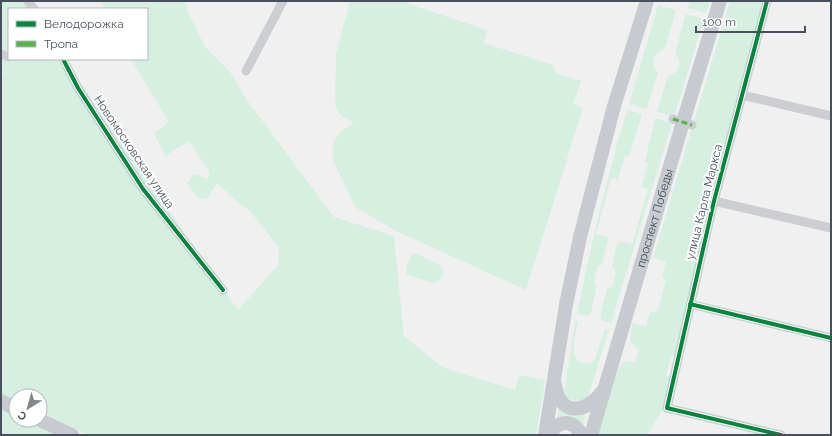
<svg xmlns="http://www.w3.org/2000/svg" width="832" height="436" font-family="Raleway,sans-serif">
<style>
.green{fill:#d5efe1}
.lines{fill:none;stroke-linecap:round;stroke-linejoin:round}
.street{stroke:#ccced1;stroke-width:9}
.primary{stroke:#c7cbcf;stroke-width:14}
.quiet{stroke:#57b448;stroke-width:3;stroke-dasharray:6 3;stroke-linecap:butt}
.cycleway-casing{stroke:#fff;stroke-width:6}
.cycleway{stroke:#00873e;stroke-width:4}
.labels{text-anchor:middle;stroke-width:4;stroke-linejoin:round;paint-order:stroke}
.street-label{font-size:12px;fill:#47505c;stroke:#fff}
</style>
<rect width="100%" height="100%" fill="#f1f0f0"/>
<path class="green" d="M1,1H27L32,9H9V59H64L238,310L278,265L279,248L250,211L240,204L217,183L207,198L199,199L187,183L194,174L207,179L210,173L189,141L174,150L166,156L161,148L154,133L169,122L131,59H147V9H106L100,1H185L188,12L205,47L230,72L247,100L334,217L394,236L404,336L444,368L515,390L519,375L545,380L536,435H89L40,412V396H16V401L1,394V77L8,66L1,74Z
M350,1H408L409,4L487,30L484,43L553,65L556,73L581,81L573,104L583,108L526,290L396,231L355,207L333,160V143L341,131L354,123L339,114L335,104L336,55Z
M690,1H710L706,13L688,8Z
M730,1H764L676,356H671L666,375L671,377L663,409L647,435H598C601,424 616,366 623,362C627,360 631,362 635,363L639,349L635,347L630,341L632,323L646,326L650,312L658,311L666,280L662,276L666,262L653,258Z
M658,5L676,10L665,49C653,52 650,64 658,73L646,109L629,104Z
M686,14L704,19L674,117L657,112L668,76C680,72 683,61 675,53Z
M627,110L642,114L629,157L625,156L618,180L611,178L596,234L607,237L608,240L602,265L597,266L594,283L597,285L591,313C587,318 582,314 577,314C591,245 607,177 627,110Z
M655,118L672,123L611,323L604,321V322L600,318L607,288L612,287L616,273L614,268L612,267L617,244L621,241L632,244L648,189L641,187L648,163L645,162Z
M416,253L441,266L444,272L440,280L434,283L407,275L406,266L412,254Z
M575,321L578,322C576,333 567,359 583,363C588,364 592,363 595,360L605,329L609,330L588,397L577,402L568,398L564,392Z
M559,406L586,412L582,427L557,421Z
M1,407L16,413V420H31L65,435H1Z"/>
<g class="lines">
<path class="street" d="M28,1L34,9
M767,1L714,201L667,408L781,435
M1,54L9,57
M63,59L78,88L143,189L223,290
M246,71L283,1
M742,95L831,116
M673,119L692,125
M714,201L831,228
M690,304L831,338"/>
<g class="primary">
<path d="M555,384C560,417 586,414 603,391"/>
<path d="M1,401L16,409"/>
<path d="M40,420L72,435"/>
<path d="M545,435L566,305L580,237L614,106L647,1"/>
<path d="M547,435C559,421 571,417 582,435"/>
<path id="s1" d="M591,435L683,122L720,1"/>
</g>
<path class="quiet" d="M673,119L692,125"/>
<g class="cycleway-casing">
<path id="cycleway" d="M767,1L714,201L667,408L781,435
M63,59L78,88L143,189L223,290
M690,304L831,338"/>
</g>
<use href="#cycleway" class="cycleway"/>
</g>
<g class="labels">
<g class="street-label">
<text transform="translate(134 152) rotate(56)" y="4">Новомосковская улица</text>
<text transform="translate(704 202) rotate(-76)" y="4">улица Карла Маркса</text>
<text dy="4" stroke="none"><textPath href="#s1" startOffset="226">проспект Победы</textPath></text>
</g>
</g>
<rect width="832" height="436" fill="none" stroke="#47505c" stroke-width="4"/>
<rect x="8" y="8" width="140" height="52" fill="#ffffff" stroke="#b5b9be"/>
<rect x="16" y="21" width="20" height="6" fill="#00873e" stroke="#b5b9be"/>
<text x="44" y="28" font-size="12" fill="#47505c">Велодорожка</text>
<rect x="16" y="41" width="20" height="6" fill="#57b448" stroke="#b5b9be"/>
<text x="44" y="48" font-size="12" fill="#47505c">Тропа</text>
<g transform="translate(28 408) rotate(217)"><circle r="19" fill="#ffffff" stroke="#b5b9be"/>
<path d="M0-3L7 15L0 10L-7 15Z" fill="#828890"/>
<text y="-6" font-size="11" font-weight="bold" text-anchor="middle" fill="#47505c">С</text>
</g>
<path d="M696 26v6h109v-6" fill="none" stroke="#47505c" stroke-width="2"/>
<text x="702" y="26" font-size="12" fill="#47505c" stroke="#ffffff" stroke-width="3" paint-order="stroke">100 m</text>
</svg>
